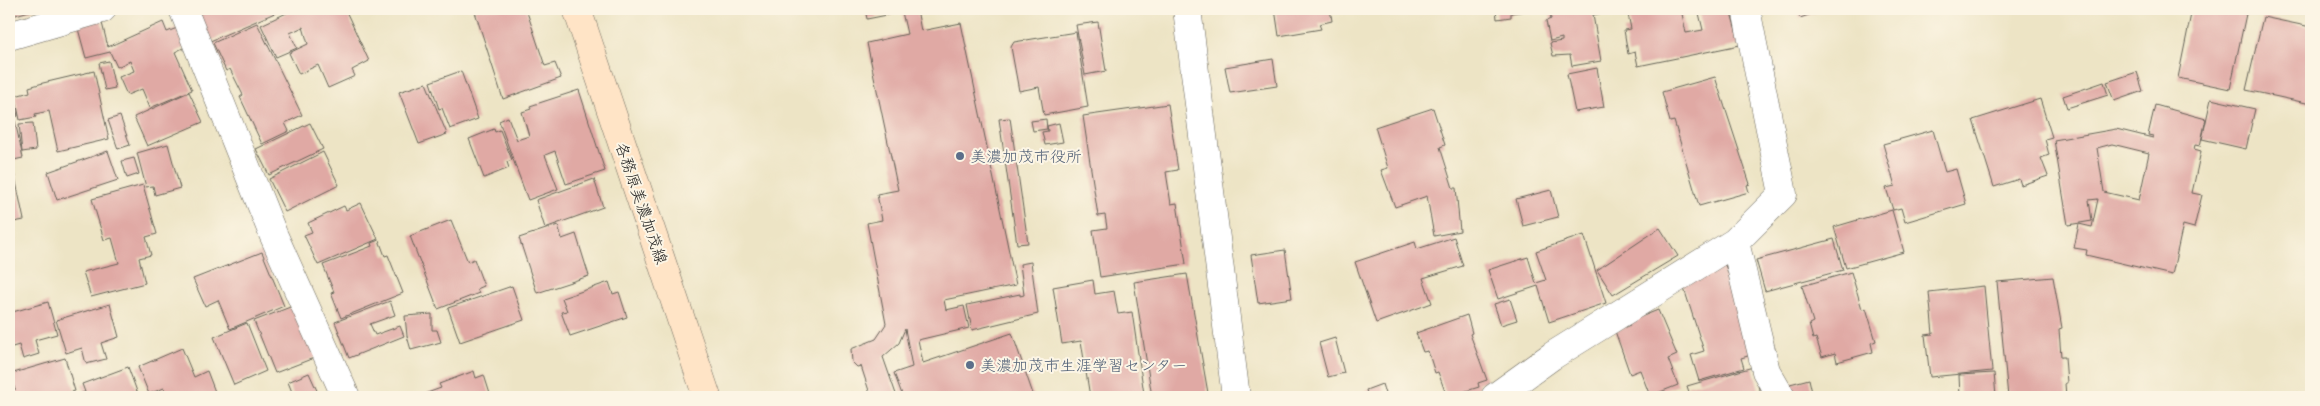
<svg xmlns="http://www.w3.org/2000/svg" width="2320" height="406" font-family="Sriracha,'Klee One',sans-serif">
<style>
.building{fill:#e0a9a4;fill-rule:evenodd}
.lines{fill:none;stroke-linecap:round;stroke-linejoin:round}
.minor-casing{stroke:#656257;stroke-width:29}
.secondary-casing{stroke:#656257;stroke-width:29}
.minor{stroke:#fff;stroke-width:28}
.secondary{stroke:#ffe4c6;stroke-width:28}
.service-dot{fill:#5c6f8a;stroke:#fcf5e5;stroke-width:2}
.labels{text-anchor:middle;stroke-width:4;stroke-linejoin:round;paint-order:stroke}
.service-label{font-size:16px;fill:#4e5e75;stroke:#fcf5e5;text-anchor:start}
.street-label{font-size:16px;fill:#1c1c1c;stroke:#fcf5e5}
</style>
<rect width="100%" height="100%" fill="#fcf5e5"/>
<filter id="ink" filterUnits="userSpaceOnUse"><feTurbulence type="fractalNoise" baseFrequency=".02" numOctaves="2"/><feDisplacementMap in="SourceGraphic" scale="10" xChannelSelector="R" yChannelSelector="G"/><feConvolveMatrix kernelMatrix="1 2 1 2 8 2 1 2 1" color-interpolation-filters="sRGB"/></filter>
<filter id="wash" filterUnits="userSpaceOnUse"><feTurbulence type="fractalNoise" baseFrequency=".0096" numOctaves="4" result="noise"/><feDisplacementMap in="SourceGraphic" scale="20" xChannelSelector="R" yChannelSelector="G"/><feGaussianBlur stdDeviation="1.12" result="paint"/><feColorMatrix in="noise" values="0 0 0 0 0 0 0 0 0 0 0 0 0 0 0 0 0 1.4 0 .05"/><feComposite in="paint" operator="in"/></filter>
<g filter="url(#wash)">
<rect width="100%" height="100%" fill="#ede4c5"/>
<g id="blocks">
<path class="building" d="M9,9H36L9,17Z
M211,9H284L208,42L196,15Z
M295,9H345L369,61L352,70L355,76L328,88L318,65L299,74L289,53L308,44L303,27L290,33L297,48L276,57L261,25Z
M474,9H526L545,66L555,63L561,78L503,99Z
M865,9H917L921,31L961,23L1016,285L944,300L946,310L964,306L969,328L918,340L923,363L1012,333L1034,397H903L894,373L912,367L905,329L899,343L883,357L897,397H871L861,366L857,367L852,362L851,349L876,339L886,324L867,223L882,220L877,194L898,190L867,43L907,34L902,12L867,19Z
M1275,9H1330L1332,21L1319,24L1321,29L1279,36Z
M1496,9H1535V10L1511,13V17L1497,19Z
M1549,9H1603V13L1593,15L1601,61L1572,66L1570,55L1553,56L1550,43L1562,41V38L1550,41L1546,21L1551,19Z
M1627,9H1681L1686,33L1703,30L1698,9H1730L1740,45L1638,66L1635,52L1628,54L1624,30L1631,29Z
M1797,9H1826L1800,18Z
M2192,9H2222L2246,14L2230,89L2178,78Z
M2263,17L2311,27V104L2246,90Z
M101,19L108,47L163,22L167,32L177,28L185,47L175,52L192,90L150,108L142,89L127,95L119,77L134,71L130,61L117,67L110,52L86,58L77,25Z
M1098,22L1106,71L1085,75L1076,25Z
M257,23L302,115L285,123L289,131L262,144L240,97L243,95L230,69L226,71L213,43Z
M1076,32L1088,107L1044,115L1039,87L1019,91L1011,47L1014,42Z
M1273,59L1277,86L1230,93L1225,67Z
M109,61L115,88L105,90L99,63Z
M1597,68L1604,107L1575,112L1567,74Z
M94,71L109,139L58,151L49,111L35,114L36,117L20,120L15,96L30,92L29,87L43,83Z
M461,71L478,119L450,129L442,108L439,109L430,82Z
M2137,72L2143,91L2114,101L2107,82Z
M1715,77L1750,184L1747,185L1749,192L1699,206L1674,121L1670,122L1662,92Z
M9,82L18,116L9,118Z
M2104,82L2108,95L2067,108L2063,96Z
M426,83L447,134L419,144L399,92Z
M579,90L605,171L566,184L555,151L545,155L558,189L528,200L499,121L508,117L517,140L529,136L522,112L531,109L530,106Z
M189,92L203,122L147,146L134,117Z
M2040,99L2052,137L2045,139L2049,155L2041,158L2048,176L2021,185L2019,179L1994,187L1973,120Z
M2211,99L2255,109L2246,149L2202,139Z
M1168,104L1178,170L1166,172L1171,204L1177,203L1186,264L1100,277L1093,230L1107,228L1105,215L1098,216L1083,116Z
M2155,105L2206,119L2200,146L2195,145L2194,149L2201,151L2192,193L2202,195L2194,228L2183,225L2172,275L2086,255L2087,250L2074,248L2079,224L2092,227L2098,199L2089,200L2092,221L2068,225L2054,140L2116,129L2153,138V136L2148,135ZM2112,144L2149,153L2139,200L2104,192L2097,148Z
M1433,108L1445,145L1440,147L1453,188H1456L1460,231L1434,236L1427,196L1395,207L1381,170L1388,168L1375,127Z
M120,116L130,145L118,149L108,120Z
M1010,118L1028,243L1017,244L999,119Z
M1046,119L1047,129L1033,131L1031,121Z
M15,121L23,158L9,161V122Z
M33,123L36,150L22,152L19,124Z
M310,123L323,149L269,175L256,149Z
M1059,123L1063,142L1045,145L1042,132L1048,131L1047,126Z
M494,129L495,132L500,130L512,160L507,162L509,168L484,178L469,139Z
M1933,130L1945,172L1956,169L1966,204L1905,222L1901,208L1893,210L1886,188L1895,186L1883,144Z
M168,144L180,188L155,195L153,186L146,187L137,153Z
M108,151L118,180L57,200L48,172Z
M323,152L339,185L285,212L269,179Z
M134,158L139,174L127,178L122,161Z
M13,168L24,220L9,223V169Z
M594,179L603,207L545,228L536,200Z
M143,185L157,234L146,237L151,255L139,258L145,283L91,297L83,272L119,263L112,238L104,240L92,199Z
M1551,190L1558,217L1523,226L1516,199Z
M361,203L378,239L318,265L304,235L312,232L308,223L344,206L346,210Z
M1892,210L1904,252L1846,268L1834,227Z
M451,220L468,262L474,259L484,286L477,289L479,293L438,309L410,236Z
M558,225L562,239L576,234L589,276L537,293L519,238Z
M1660,228L1678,256L1613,295L1597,270Z
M1584,235L1606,303L1549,322L1538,286L1498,299L1488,270L1528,257L1536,283L1546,280L1536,251Z
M1454,237L1463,266L1423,278L1432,303L1376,323L1355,262L1415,242L1417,249Z
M1834,239L1843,270L1765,291L1756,260Z
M379,240L385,256L388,255L403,293L341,318L331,293L334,292L323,265L372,246L371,243Z
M1285,250L1292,298L1258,303L1251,255Z
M262,252L284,306L230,329L218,300L205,306L193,279Z
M1031,262L1038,314L972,330L967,305L1020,294V296L1024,295L1020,264Z
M1725,265L1758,353L1741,358L1744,368L1699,381L1691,355L1704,351L1681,279Z
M1851,272L1862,309L1866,308L1876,341L1871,343L1873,352L1837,362L1835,353L1822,357L1816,338L1813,339L1809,324L1813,322L1802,286Z
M1187,274L1208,393L1179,397H1152L1134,282Z
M2053,277L2062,328L2059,329L2061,357H2065L2067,383H2065L2066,397H2008L1997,282Z
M1093,280L1095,294L1114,291L1118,314L1132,312L1144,394L1125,397H1090L1081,341L1062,344L1053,287Z
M609,282L613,294L619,292L627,317L570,336L561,312L567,311L562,298Z
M512,286L524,320L460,342L448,308Z
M1984,286L1992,371L1930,377L1925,335L1933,334L1929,292Z
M1510,299L1517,320L1501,325L1494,304Z
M390,301L395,315L370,324L375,335L400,326L404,336L349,358L335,322Z
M48,302L57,334L35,340L39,354L23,359L19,345L9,348V313Z
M110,304L119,337L101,343L106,359L86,364L82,348L66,353L56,320Z
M298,304L319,356L275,373L254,321Z
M1658,310L1677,355L1668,359L1678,385L1650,396L1640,370L1630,374L1615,331L1630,325L1628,322Z
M432,314V330H437L441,342L411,350L407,336L405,316Z
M1467,315L1472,333L1470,334L1487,380L1478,383L1479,387L1447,397L1438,372L1435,373L1428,351L1423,352L1416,333Z
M247,323L266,371L234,385L214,337Z
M1335,338L1344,373L1328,377L1319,343Z
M182,348L194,377L207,371L217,397H168L164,388L149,394L138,367Z
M65,358L75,391L54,397H9V384L12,383L15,390L10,374Z
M128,367L139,397H71L85,392L82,384Z
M1753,367L1761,397H1683L1690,395L1687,386Z
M474,371L476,378L484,375L491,397H416L441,388L439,384Z
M309,373L319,395L332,390L335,397H294L288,382Z
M1994,373L1996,397H1960L1959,375Z
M1809,379L1813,397H1793L1790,384Z
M1382,384L1386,397H1368L1366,390Z"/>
</g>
</g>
<g filter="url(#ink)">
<use href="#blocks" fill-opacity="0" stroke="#656257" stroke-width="1"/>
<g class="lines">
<g class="minor-casing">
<path id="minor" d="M183,9L273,234L346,397
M1187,9L1236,397
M9,36L102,9
M1735,242L1766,371L1781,397
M1495,397L1552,356L1735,242L1783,194L1746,9"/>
</g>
<g class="secondary-casing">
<path id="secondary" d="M577,9L707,397"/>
</g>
<use href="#minor" class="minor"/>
<use href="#secondary" class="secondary"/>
</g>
</g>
<g class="service-dot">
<circle cx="960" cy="156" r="5"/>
<circle cx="970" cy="365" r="5"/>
</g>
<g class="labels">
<g class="service-label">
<text x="970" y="162">美濃加茂市役所</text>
<text x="980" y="371">美濃加茂市生涯学習センター</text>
</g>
<g class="street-label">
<text transform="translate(642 203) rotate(71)" y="6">各務原美濃加茂線</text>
</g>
</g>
<rect width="2320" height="406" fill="none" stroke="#fcf5e5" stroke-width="30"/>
</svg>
